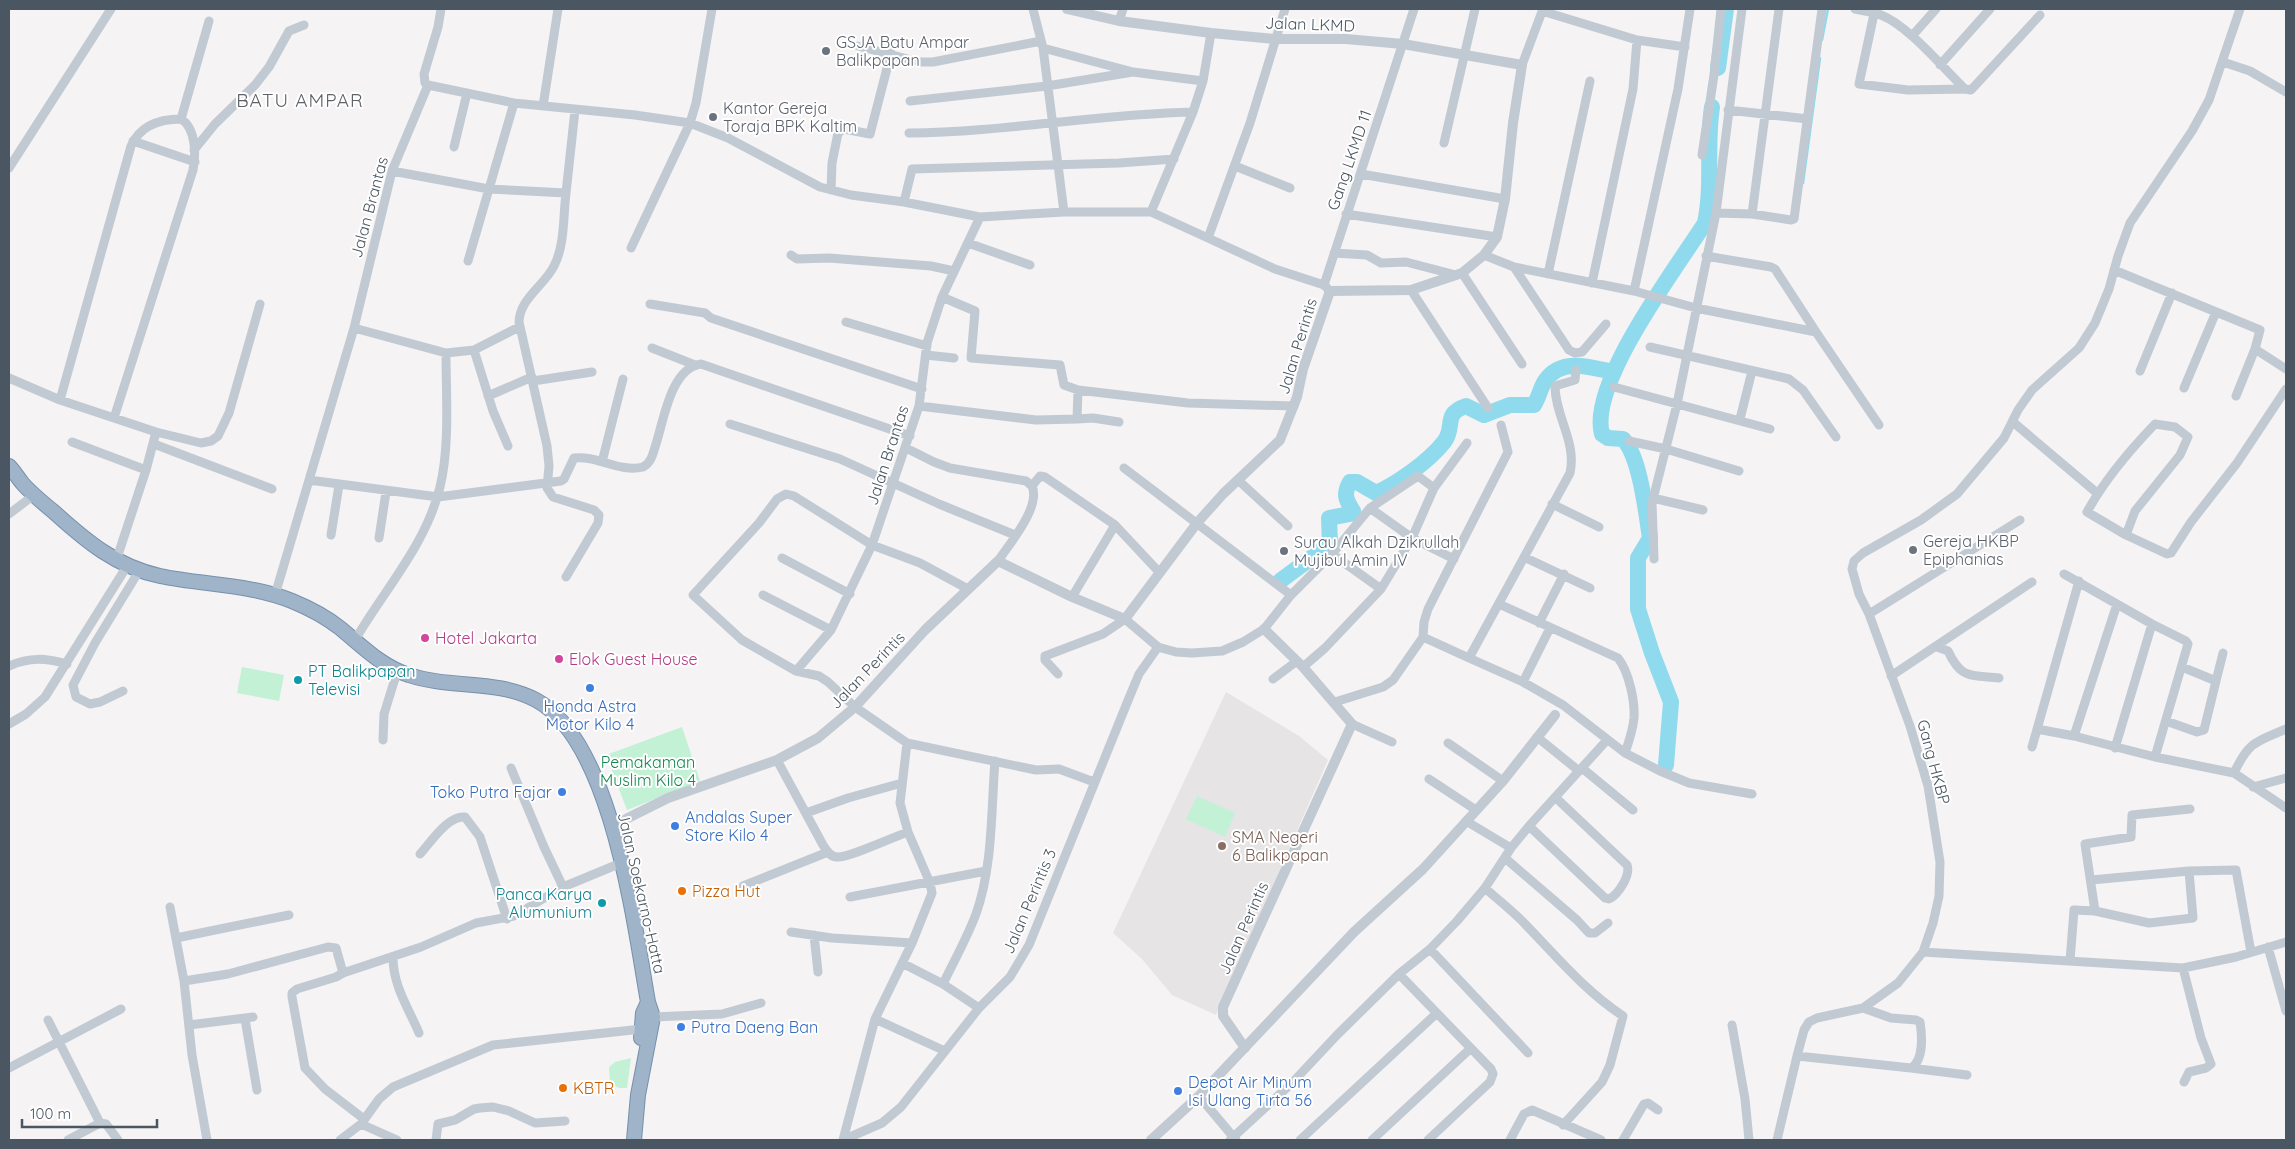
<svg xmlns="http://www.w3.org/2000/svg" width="2295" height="1149" font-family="Quicksand,sans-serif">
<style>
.education{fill:#e6e4e5}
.green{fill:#c3f1d5}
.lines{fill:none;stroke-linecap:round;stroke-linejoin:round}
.stream{stroke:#90daee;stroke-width:2.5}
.river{stroke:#90daee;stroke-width:16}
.trunk-casing{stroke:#7690ad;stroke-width:16}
.minor{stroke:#c1cad2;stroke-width:9}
.tertiary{stroke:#c1cad2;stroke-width:10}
.trunk{stroke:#9fb4c9;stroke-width:14}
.worship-dot{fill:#6b7280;stroke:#fff;stroke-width:2}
.hotel-dot{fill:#d1479c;stroke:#fff;stroke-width:2}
.culture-dot{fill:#0f9aa8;stroke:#fff;stroke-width:2}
.shop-dot{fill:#3f7fe0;stroke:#fff;stroke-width:2}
.education-dot{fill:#8d6e63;stroke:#fff;stroke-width:2}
.food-dot{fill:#e8710a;stroke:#fff;stroke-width:2}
.labels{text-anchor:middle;stroke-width:4;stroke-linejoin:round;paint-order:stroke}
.street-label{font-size:16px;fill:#4a5661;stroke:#fff}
.worship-label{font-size:16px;fill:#5b616d;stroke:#fff;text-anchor:start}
.hotel-label{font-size:16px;fill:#b23c85;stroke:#fff;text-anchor:start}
.culture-label{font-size:16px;fill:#0d838f;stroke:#fff;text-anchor:start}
.shop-label{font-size:16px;fill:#366cbe;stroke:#fff;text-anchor:start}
.park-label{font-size:16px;fill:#17864f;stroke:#fff}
.education-label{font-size:16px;fill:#785e54;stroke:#fff;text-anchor:start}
.food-label{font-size:16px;fill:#c56008;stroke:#fff;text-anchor:start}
.quarter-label{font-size:19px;letter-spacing:1px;fill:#5f6368;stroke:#fff}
</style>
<rect width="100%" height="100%" fill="#f5f3f3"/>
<path class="education" d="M1226,692L1299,736L1328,760L1216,1015L1172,995L1142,959L1113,933Z"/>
<path class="green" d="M242,667L284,675L279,701L237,693Z
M682,727L700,781L627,810L606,755Z
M1197,796L1235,813L1225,837L1186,819Z
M631,1058L627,1088H619L610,1084L609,1067L615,1062Z"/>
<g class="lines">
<path class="stream" d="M1822,40L1828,9
M1803,183L1820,58"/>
<path class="river" d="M1718,68L1726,9
M1280,581L1330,544L1329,518L1350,514L1353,511C1346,500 1343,494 1350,482H1357L1376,493C1397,484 1429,461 1444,442C1456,427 1442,414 1466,406L1484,415L1510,405H1534C1539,397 1540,389 1545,381C1561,357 1591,367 1613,372
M1666,765L1671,702L1652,653L1638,609V558L1650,538C1646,513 1640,456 1623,439L1608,438L1602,434C1588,384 1677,267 1705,223C1713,185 1706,146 1712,107"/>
<g class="trunk-casing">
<path id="trunk" d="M9,466C14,471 18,478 23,484C32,494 43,503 54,512C86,541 117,567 160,576C203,585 250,584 292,601C309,608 326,617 340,628C362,646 382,667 409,675C451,689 496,679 536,700C612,741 634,923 648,1002L653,1017L638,1095L634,1140
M641,1038L643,1013L648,1002"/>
</g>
<path class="minor" d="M1033,9L1043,48L1064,212H1151L1208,238
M1285,9L1250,123L1208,238L1275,269L1324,285L1330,291
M1855,9C1864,11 1874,12 1881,15C1909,26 1943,68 1965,89L1971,90L2040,15
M1542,11L1637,40L1685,47
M1874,14L1859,84L1908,90L1965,89
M1119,21L1123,9
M1912,36L1936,9
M858,46L919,62H933L1041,41
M1043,48L1133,72L1203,81
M2223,62L2250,71L2286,92
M1522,65L1543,9
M1940,65L1990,9
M428,85L514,103L635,115L690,123L728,138L820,187L851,195L904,202L980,217L942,297L927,343L919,406L872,545L831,630L796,671
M428,85L425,83L424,74L438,27L441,9
M910,101L1047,86L1133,72
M543,106L558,9
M1728,110L1808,119
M181,119L209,21
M909,133C1004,132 1098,114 1193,112
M133,141L195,162
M1444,143L1475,9
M454,147L467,93
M194,150L215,124L255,85L269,67L289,31L304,25
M1702,155L1714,75L1721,9
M1235,166L1290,188
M9,168L111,9
M392,171L489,189L566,193L575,110
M1361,174L1505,199
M831,190L832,163L838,133L844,129L870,134L891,53
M566,193C563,217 565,245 554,266C544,286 520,298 519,322L547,446L549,466L547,488L553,497L594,510L599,515L598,523L566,577
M904,202L912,169L1119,163L1174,159
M1151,212L1193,112L1203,81L1211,33
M1716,213L1752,214L1791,220L1794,219L1822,9
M1346,214L1497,237
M1752,214L1779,9
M980,217L1064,212
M968,243L1030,265
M631,248L690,123L696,103L712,9
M1334,253L1367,255L1381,263L1406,262L1456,275
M791,255L797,259L829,258L931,266L954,271
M1484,255L1514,267L1634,291L1696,308L1816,332L1879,425
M1706,256L1771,267L1775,269L1816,332
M468,261L514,103
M1514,267L1569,350L1575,353L1582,352L1606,324
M2114,270L2260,330L2255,349L2236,396
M1462,273L1522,364
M1548,274L1590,81
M1592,283L1633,89L1637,40
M1324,285L1414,9
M1411,290L1488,408
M1634,291L1678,89L1690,9
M942,297L975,311L971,358L1060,365L1064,385L1078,390
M650,304L705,313L711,318L922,389
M846,322L927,346
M354,328L446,353L474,350
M1650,347L1789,379L1803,390L1836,437
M652,348L695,365
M2255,349L2286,369
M926,355L954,358
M1576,370L1575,380L1555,386C1555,416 1577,442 1570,473L1469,658L1523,682L1563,705L1625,753L1660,771L1689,783L1752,794
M2140,371L2172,293
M9,378L60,400L156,432L146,470L116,561
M533,381L592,372
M1614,387L1770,429
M2184,388L2216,312
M488,396L532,377
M60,400L131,146C140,126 159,119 181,119C196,128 196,155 193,170L114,418
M919,406L1036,420L1077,419L1078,390L1188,403L1294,406
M1077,419L1093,418L1119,422
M1740,419L1752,371
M2013,422L2097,493
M730,424L840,459L939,504L1015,535
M156,432L201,443L211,441L218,436L229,413L260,304
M1629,441L1666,449L1739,471
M72,442L146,470
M154,444L272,489
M508,446L493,411L474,350L519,327
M906,448L934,462L950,468L1026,481L1032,486C1041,507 1010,543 998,561
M602,462L623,379
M1124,468L1291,595
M309,480L438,497L561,481L564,479L574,458C597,455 620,473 643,467C652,462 653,453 656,444C664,419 671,368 701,364L910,436
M1238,480L1288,526
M1032,486L1040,476L1045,477L1115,525L1159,572
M1653,498L1703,510
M1552,504L1599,527
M1370,508L1412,538L1454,559
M9,514L34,495
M331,535L339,485
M2126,535L2135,511L2180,455L2188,437L2175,427L2155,424C2129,451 2105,479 2087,512L2126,535L2167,554L2171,553L2191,522L2237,463L2286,389
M379,538L386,492
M1332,554L1381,589
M1524,557L1590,588
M782,558L850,594
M1654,559L1652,503L1677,404L1716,213L1742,9
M2064,574L2152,624L2186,641L2188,644L2155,757
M968,589L920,563L872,545L794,496L786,494L777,499L759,523L693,595L742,640L796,671L819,676L828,682L855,707L907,743L1036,770L1059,769L1094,782
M275,595L354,328L392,171L428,85
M763,595L831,630
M1072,597L1115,525
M1499,604L1618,658C1629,672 1635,701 1634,718C1633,730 1629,741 1625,753
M1869,614L2020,520
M1539,623L1564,574
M1423,637L1469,658
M355,640C384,590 426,545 440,487C450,446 446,395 446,353
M1937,647L1948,651C1961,679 1970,675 1999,678
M9,666C30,657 45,658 67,664
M1303,667L1325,648L1381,589L1412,538L1434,488L1467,443
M1058,674L1045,660V656L1103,634L1125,619L1158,647L1176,652L1192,653L1222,651L1243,642L1264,629L1291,595L1332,554L1370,508L1418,476L1434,488
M1891,676L2032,582
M1273,679L1297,661
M2216,681L2223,653
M1523,682L1550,628
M123,691L100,702L90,704L76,697L73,685L95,643L139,571
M1335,702L1383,687L1393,680L1423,637L1424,622L1428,609L1508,452L1501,425
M2166,721L2197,732L2204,730L2216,681L2182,667
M9,724L26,714L45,697L127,566
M1352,724L1392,742
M2037,729L2074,736L2155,757L2234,773L2286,808
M2074,736L2117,604
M1537,737L1579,771
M383,740L384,714L397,672
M1448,743L1503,781
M2032,747L2079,581
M2115,748L2152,624
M777,760L823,845C826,850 830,857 837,857C849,858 893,837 908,832
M511,768L544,847L563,887
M1582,768L1633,810
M2234,773C2249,741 2256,742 2286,729
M1429,779L1476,810
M2253,787L2286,778
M806,813L848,798L902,783
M1466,821L1511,848
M1529,826L1605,898L1609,899C1618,895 1631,875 1627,865L1555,797
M420,854C431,842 448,815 465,817L480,837L507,919
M1505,858L1577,920L1589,933H1595L1608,923
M2091,880L2189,871
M743,886L828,852
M1485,888C1498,900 1513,911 1525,924C1556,956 1585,991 1623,1016L1610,1065L1602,1082L1563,1125
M850,897L986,871
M170,907L184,981L192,1055L207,1140
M2095,911L2149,923L2193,918L2189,871L2236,870L2251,952
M791,932L832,938L912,943
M814,935L818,972
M176,938L289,915
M2268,947L2286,1011
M1430,949L1528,1053
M1923,952L2183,968L2236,957L2286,942
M393,957C393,986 408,1007 419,1033
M2070,961L2074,910L2095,911L2085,844L2131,837L2132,815L2190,809
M902,963L943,984
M2183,968L2201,1038L2211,1064L2206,1068L2189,1072L2184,1082
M343,973L421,947L476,923L514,916L563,887L621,863
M1399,974L1491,1069L1493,1074L1490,1082L1428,1140
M184,981L228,974L328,947L336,948L343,973L336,977L297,989L292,993V997L305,1068L325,1089L364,1119
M979,1008L943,984C954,961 967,938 976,914C993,866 991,811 995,761
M653,1017L722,1014L761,1003
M245,1019L257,1090
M875,1019L945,1051
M48,1020L100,1123
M189,1025L253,1017
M1732,1025L1745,1099L1749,1140
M1797,1056L1911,1068C1924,1060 1922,1035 1920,1022L1916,1020L1891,1018L1863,1008
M9,1068L121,1009
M1911,1068L1967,1075
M1199,1096L1236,1140
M361,1124L379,1099L393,1087L493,1045L642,1029
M68,1140L100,1123L106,1124L118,1140
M340,1140L361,1124L397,1140
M436,1140L438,1124L455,1120L474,1109L480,1108L493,1107L509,1111L535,1123L565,1121
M843,1140L882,1123L901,1107L979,1008L1010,977L1029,945L1129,698L1139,674L1158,647
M843,1140L875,1019L912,943L932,893L930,883L908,832L900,803L907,743
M1230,1140L1292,1083L1337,1035L1399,974L1430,949L1457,921L1485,888L1511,848L1529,826L1607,740
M1300,1140L1437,1013
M1372,1140L1471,1048
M1510,1140L1524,1114L1532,1110L1601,1140
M1623,1140L1644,1104L1648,1103L1658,1110
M1777,1140L1797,1056L1804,1030L1809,1022L1817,1018L1863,1008L1898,983L1923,952L1933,923L1939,896L1940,862L1928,786L1910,726L1869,614L1859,594L1852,569L1854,561L1863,553L1921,520L1957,494L2004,438L2018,410L2032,390L2079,348L2095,323L2109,289L2118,256L2130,223L2192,131L2209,100L2240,9"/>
<path class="tertiary" d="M612,826L668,798L777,760L818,738L855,707L925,630L998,561L1072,597L1125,619L1197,523L1223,494L1280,440L1297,397L1303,369L1330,291L1411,290L1462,273L1484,255L1497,237L1505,199L1513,123L1522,65L1403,44L1346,39H1275L1211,33L1119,21L1067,9
M1245,1048L1223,1016V1007L1352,724L1303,667L1264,629
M1151,1140L1199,1096L1354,932L1423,869L1503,781L1555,715"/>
<use href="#trunk" class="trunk"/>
</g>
<g class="worship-dot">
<circle cx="826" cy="51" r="5"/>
<circle cx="713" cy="117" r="5"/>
<circle cx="1913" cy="550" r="5"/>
<circle cx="1284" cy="551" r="5"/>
</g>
<g class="hotel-dot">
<circle cx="425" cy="638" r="5"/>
<circle cx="559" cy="659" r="5"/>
</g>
<g class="culture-dot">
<circle cx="298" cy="680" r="5"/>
<circle cx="602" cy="903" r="5"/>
</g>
<g class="shop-dot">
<circle cx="590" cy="688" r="5"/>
<circle cx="562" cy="792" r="5"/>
<circle cx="675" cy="826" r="5"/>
<circle cx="681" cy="1027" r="5"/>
<circle cx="1178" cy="1091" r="5"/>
</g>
<circle class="education-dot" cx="1222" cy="846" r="5"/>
<g class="food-dot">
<circle cx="682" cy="891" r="5"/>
<circle cx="563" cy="1088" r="5"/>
</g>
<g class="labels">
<g class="street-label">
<text transform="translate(1310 24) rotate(2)" y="6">Jalan LKMD</text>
<text transform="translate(1349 160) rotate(-71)" y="6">Gang LKMD 11</text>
<text transform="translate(369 207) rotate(-75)" y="6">Jalan Brantas</text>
<text transform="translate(1297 346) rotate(-73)" y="6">Jalan Perintis</text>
<text transform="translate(887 455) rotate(-72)" y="6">Jalan Brantas</text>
<text transform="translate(867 670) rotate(-46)" y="6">Jalan Perintis</text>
<text transform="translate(1934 762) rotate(75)" y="6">Gang HKBP</text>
<text transform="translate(642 893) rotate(77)" y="6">Jalan Soekarno-Hatta</text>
<text transform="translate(1029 901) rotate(-67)" y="6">Jalan Perintis 3</text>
<text transform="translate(1243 928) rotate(-66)" y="6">Jalan Perintis</text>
</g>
<g class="worship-label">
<text x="836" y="48">GSJA Batu Ampar<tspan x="836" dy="18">Balikpapan</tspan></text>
<text x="723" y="114">Kantor Gereja<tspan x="723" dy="18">Toraja BPK Kaltim</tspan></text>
<text x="1923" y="547">Gereja HKBP<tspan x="1923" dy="18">Epiphanias</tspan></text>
<text x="1294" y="548">Surau Alkah Dzikrullah<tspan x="1294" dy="18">Mujibul Amin IV</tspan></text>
</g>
<g class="hotel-label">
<text x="435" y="644">Hotel Jakarta</text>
<text x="569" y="665">Elok Guest House</text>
</g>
<g class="culture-label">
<text x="308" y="677">PT Balikpapan<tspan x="308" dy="18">Televisi</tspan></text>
<text x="592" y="900" text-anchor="end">Panca Karya<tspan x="592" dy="18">Alumunium</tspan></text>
</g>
<g class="shop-label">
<text x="590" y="712" text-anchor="middle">Honda Astra<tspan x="590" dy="18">Motor Kilo 4</tspan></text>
<text x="552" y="798" text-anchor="end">Toko Putra Fajar</text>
<text x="685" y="823">Andalas Super<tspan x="685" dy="18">Store Kilo 4</tspan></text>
<text x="691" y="1033">Putra Daeng Ban</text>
<text x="1188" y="1088">Depot Air Minum<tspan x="1188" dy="18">Isi Ulang Tirta 56</tspan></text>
</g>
<g class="park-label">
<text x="648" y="768">Pemakaman<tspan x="648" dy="18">Muslim Kilo 4</tspan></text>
</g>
<g class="education-label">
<text x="1232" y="843">SMA Negeri<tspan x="1232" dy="18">6 Balikpapan</tspan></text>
</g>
<g class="food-label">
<text x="692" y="897">Pizza Hut</text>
<text x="573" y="1094">KBTR</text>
</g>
<g class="quarter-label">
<text x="300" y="107">BATU AMPAR</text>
</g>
</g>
<rect width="2295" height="1149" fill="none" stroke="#4a5661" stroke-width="20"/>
<path d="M22 1119v8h135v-8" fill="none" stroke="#4a5661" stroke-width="2.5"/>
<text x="30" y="1119" font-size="15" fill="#4a5661" stroke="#ffffff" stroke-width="4" paint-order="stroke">100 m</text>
</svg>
